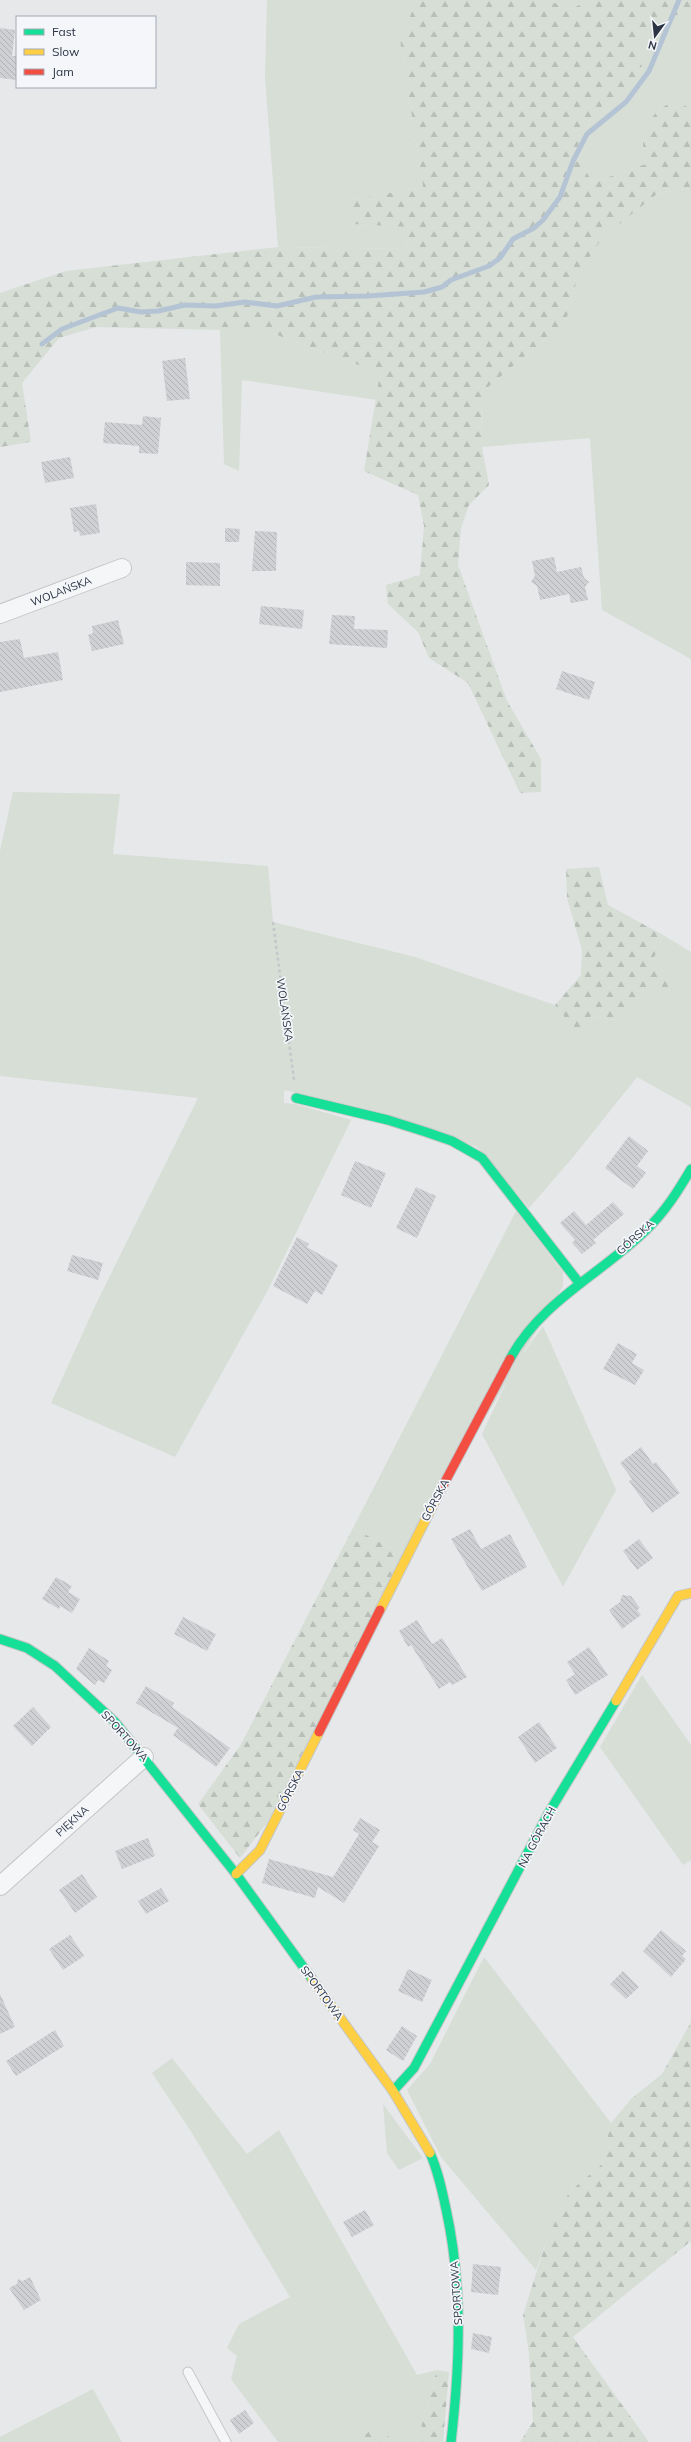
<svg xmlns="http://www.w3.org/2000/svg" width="691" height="2442" font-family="Mulish,sans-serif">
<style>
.grass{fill:#d6ded6}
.forest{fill:url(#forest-firs)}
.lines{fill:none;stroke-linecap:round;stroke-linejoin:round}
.stream{stroke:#b4c4d5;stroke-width:5}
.building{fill:url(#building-back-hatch)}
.lane-casing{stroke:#c4c6c8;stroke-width:11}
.street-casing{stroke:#c4c6c8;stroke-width:20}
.fast-casing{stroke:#c4c6c8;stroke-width:11}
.slow-casing{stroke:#c4c6c8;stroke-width:11}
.jam-casing{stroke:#c4c6c8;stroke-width:11}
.path{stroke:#c5c6ca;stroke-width:2.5;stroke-dasharray:3 3;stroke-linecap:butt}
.lane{stroke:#f5f6f7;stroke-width:9}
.street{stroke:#f5f6f7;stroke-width:18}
.fast{stroke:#16e098;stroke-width:9}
.slow{stroke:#ffcf43;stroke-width:9}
.jam{stroke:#f24e42;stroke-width:9}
.labels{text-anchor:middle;stroke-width:3.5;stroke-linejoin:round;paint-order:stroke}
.street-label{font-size:11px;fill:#2b3445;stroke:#f4f6f9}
</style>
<defs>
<pattern id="forest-firs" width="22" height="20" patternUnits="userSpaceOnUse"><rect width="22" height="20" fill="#d6ded6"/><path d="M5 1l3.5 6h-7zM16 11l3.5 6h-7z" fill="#b8bfb9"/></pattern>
<pattern id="building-back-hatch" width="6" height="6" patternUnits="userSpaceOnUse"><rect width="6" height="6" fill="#ced0d3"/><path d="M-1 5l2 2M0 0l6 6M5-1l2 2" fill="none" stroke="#b1b3b6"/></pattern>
</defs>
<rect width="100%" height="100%" fill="#e6e8ea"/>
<path class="grass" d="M267,0H417L400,40L423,187L351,200V224L408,227L406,249L278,247L265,77Z
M547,0H589L571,9Z
M691,10V109L677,103L642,141L646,164L594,182L588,175L578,146L594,112L644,78L638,46L666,19Z
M687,189L691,194V659L602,610L590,438L482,447L481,393L566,321L578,275L602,238L658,193Z
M220,329L266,331L380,373L377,400L242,380L239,471L224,464Z
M13,792L120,794L113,854L268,866L273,922L415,957L555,1005L565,1016H591L622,1021L647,986L670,981L654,958L663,935L691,952V1107L637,1077L574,1156L529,1208L477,1147L372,1111L284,1090V1103L295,1104L351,1120L268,1290L175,1457L51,1403L96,1304L198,1098L0,1076V851Z
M516,1211L563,1272V1286L404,1555L353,1528Z
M543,1326L616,1490L563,1587L482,1434L513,1368Z
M642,1675L691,1745V1860L683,1865L600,1747Z
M484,1957L611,2123L601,2165L569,2192L547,2239L536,2270L441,2157L407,2090L430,2064Z
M172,2058L247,2154L279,2130L417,2375L437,2370L417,2442H397L374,2427L357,2442H278L231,2379L237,2356L227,2348L239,2324L290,2297L192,2133L152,2073Z
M383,2104L423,2158L399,2170L387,2153Z
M93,2389L122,2442H0V2437Z"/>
<path class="forest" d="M417,0H547L571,9L589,0H691V10L666,19L638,46L644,78L594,112L578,146L588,175L594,182L646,164C645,156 642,147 643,139C644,125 660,101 677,103C681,103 687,107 691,109V194L687,189L658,193L602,238L578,275L566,321L481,393L482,447L489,485L469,505L461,528L458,565L507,701L541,759V792L520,793L468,683L429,658L418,632L388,604L386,585L420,575L424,526L418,495L364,471L380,373L266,331L96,327L59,338L22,383L31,442L0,447V293L66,271L278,247L406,249L408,227L351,224V200L423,187L400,40Z
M599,867L608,905L663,935L654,958L670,981L667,990L647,986L622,1021L591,1016L577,1032L562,1027L564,1016L555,1005L581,975L582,950L567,898L566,869Z
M353,1528L404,1555L267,1823L240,1858L198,1804L240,1746Z
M691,2022V2241L573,2337L649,2442H520L533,2422L529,2353L523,2315L547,2239L569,2192L601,2165L611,2123L631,2099L662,2074Z
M437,2370L449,2372L443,2442H417Z
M374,2427L397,2442H357Z"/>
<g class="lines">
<path class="stream" d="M42,344L62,329L118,308L141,312L158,311L185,305L216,306L245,302L277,306L316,297L368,296L424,292L442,287L451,280L489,266L500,258L513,239L534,228L543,220L560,197L573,161L587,134L626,102L649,71L679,0"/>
</g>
<path class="building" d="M0,28L15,30L12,56H17V80L0,78Z
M185,358L190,399L167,401L162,361Z
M143,416L161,418L158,454L139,453V446L103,443L105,422L142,425Z
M70,457L74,478L45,483L41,462Z
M96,504L100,533L80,536L79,531L74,532L70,508Z
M225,528L240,529L239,542H225Z
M255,531L277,532L276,571H252Z
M554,557L557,572L581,567L584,578L589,582L585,587L588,600L571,603L569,594L540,600L537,586L531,582L535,576L532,561Z
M186,562L220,563V586L186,585Z
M261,606L304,610L302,629L259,624Z
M332,615L355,616L354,629L388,630L387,648L329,644Z
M118,620L124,644L92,651L88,635L93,633L92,626Z
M20,639L24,658L58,652L63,680L0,692V642Z
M562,671L595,682L589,700L556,689Z
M629,1136L648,1151L637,1166L646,1173L633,1189L605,1168Z
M355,1161L386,1173L371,1208L341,1195Z
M416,1187L436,1196L417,1238L396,1228Z
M613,1202L624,1214L593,1240L596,1243L582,1254L572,1243L575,1240L560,1223L574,1211L586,1225Z
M297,1237L309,1244L307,1247L338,1265L322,1295L315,1291L307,1304L273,1286Z
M72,1255L103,1263L98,1280L67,1271Z
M618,1343L637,1354L632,1363L644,1370L635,1385L603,1369Z
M641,1447L653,1464L656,1462L680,1493L652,1513L629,1481L632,1479L620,1463Z
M470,1529L481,1549L510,1534L527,1567L482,1591L451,1539Z
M639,1539L653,1558L637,1570L623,1551Z
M56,1577L72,1586L68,1592L80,1599L72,1613L60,1606L59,1609L42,1599Z
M622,1595L631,1596L640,1608L637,1610L641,1615L622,1629L609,1610L620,1602Z
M183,1617L216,1634L207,1651L174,1634Z
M417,1620L432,1644L442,1638L467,1677L452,1685L450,1682L439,1689L411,1645L408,1647L399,1631Z
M589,1647L608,1675L575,1695L566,1680L575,1674L567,1662Z
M89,1648L109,1661L106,1666L112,1670L104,1683L98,1680L95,1685L76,1669Z
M146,1686L174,1703L172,1707L230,1748L216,1767L173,1735L178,1728L136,1703Z
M33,1707L51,1727L32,1746L13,1726Z
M539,1722L557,1748L535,1763L518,1737Z
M360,1818L380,1830L372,1842L379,1846L344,1903L318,1887L315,1898L262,1883L269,1859L333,1877L359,1834L353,1830Z
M148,1838L155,1856L122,1869L115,1851Z
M82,1874L97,1897L75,1913L59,1890Z
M161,1888L169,1901L146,1914L138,1901Z
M661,1930L686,1951L682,1956L686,1959L671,1977L643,1951Z
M70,1935L84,1956L63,1970L49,1949Z
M408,1969L432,1980L422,2002L398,1991Z
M623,1971L639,1987L626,1999L610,1984Z
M0,1994L15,2027L0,2034Z
M402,2026L417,2036L403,2061L386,2050Z
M55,2030L64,2046L16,2076L6,2061Z
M365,2210L374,2225L352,2237L343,2222Z
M473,2264L501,2267L498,2295L471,2292Z
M30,2277L41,2300L24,2310L9,2288L17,2284L18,2279L23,2281Z
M473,2333L492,2337L489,2353L471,2349Z
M245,2410L254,2423L239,2434L230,2420Z"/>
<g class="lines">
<g class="lane-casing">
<path id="lane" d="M188,2372L226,2442"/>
</g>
<g class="street-casing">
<path id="street" d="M0,614L122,568
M0,1886L144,1757"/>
</g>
<g class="fast-casing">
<path id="fast" d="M296,1098L388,1120L426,1132L452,1141L482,1158L580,1284
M510,1359C540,1302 601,1274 646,1230C665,1212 678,1191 691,1169
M0,1639L27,1648L55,1666L115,1722L236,1874L312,1979
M393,2091L414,2068L548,1814L616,1701
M430,2153C438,2171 442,2190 446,2209C463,2286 460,2364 451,2442"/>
</g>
<g class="slow-casing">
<path id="slow" d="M380,1610L437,1497
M616,1701L678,1596L691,1593
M236,1874L260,1850L319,1732
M312,1979L393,2091L430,2153"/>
</g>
<g class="jam-casing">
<path id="jam" d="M437,1497L510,1359
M319,1732L380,1610"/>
</g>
<path class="path" d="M273,922L294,1080"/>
<use href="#lane" class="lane"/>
<use href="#street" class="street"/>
<use href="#fast" class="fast"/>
<use href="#slow" class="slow"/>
<use href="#jam" class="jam"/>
</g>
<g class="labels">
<g class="street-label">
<text transform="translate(61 591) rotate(-21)" y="4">WOLAŃSKA</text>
<text transform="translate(285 1010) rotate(82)" y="4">WOLAŃSKA</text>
<text transform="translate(635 1237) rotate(-42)" y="4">GÓRSKA</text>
<text transform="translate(435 1500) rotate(-62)" y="4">GÓRSKA</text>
<text transform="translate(125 1736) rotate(48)" y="4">SPORTOWA</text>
<text transform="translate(290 1790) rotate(-63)" y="4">GÓRSKA</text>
<text transform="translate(72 1821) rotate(-42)" y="4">PIĘKNA</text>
<text transform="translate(537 1837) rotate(-62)" y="4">NA GÓRACH</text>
<text transform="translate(322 1993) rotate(54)" y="4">SPORTOWA</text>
<text transform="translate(456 2293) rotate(-94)" y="4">SPORTOWA</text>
</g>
</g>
<rect x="16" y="16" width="140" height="72" fill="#f4f6f9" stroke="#a4a8b1"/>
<rect x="24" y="29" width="20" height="6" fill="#16e098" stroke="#a4a8b1"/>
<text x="52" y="36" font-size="12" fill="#2b3445">Fast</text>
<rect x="24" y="49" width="20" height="6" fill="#ffcf43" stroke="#a4a8b1"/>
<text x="52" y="56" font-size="12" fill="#2b3445">Slow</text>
<rect x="24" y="69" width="20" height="6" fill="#f24e42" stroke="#a4a8b1"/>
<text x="52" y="76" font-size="12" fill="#2b3445">Jam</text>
<g transform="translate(655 36) rotate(195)" stroke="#f4f6f9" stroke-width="3" paint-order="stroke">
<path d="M0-3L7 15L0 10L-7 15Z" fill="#2b3445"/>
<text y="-6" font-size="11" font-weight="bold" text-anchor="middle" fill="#2b3445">N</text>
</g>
</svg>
